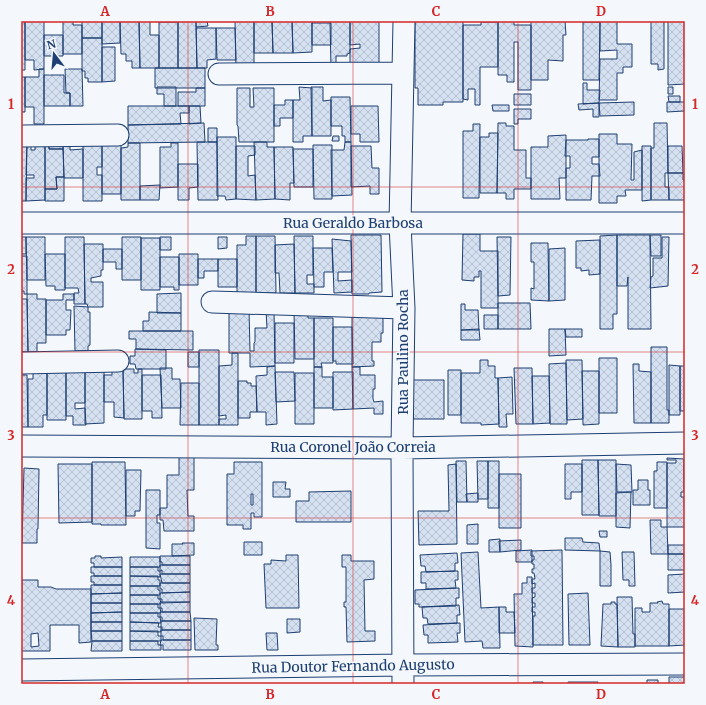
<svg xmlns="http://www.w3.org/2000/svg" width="706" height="705" font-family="Merriweather,serif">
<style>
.building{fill:url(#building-cross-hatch);stroke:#1d3f73;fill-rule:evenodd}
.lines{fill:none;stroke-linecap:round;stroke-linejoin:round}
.minor-casing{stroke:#1d3f73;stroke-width:23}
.minor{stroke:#f4f7fb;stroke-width:21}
.grid{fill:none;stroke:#d62828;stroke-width:1;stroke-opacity:0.55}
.labels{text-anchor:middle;stroke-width:3;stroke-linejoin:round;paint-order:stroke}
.street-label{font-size:14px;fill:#1d3f73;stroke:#f4f7fb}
.neatline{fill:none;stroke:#d62828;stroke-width:1.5}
.grid-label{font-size:13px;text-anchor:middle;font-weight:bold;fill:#d62828}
</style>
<defs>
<pattern id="building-cross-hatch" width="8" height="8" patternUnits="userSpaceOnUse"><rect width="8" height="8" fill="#d5e0f0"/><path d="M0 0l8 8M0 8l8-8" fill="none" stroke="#b6c1d1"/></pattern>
</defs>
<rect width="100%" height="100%" fill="#f4f7fb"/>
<path class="building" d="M21,21H25V70H21Z
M25,21H44V69L34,70V60H25Z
M63,21H73V25H82V54H63Z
M82,21H102V38H82Z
M102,21H120V43L102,44Z
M120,21H139L140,68H132V61H126V54H121Z
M139,21H150V35H159V68H140Z
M178,21H196L197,68H178Z
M196,21H207L208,26L196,27Z
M235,21H254V71H236Z
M254,21H272L273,53H254Z
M272,21H292L293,53H273Z
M292,21H312V52L293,53Z
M330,21H350V53L347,54V56H336V68H331Z
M350,21H379V68H350V49L360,48V44L350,45Z
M415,21H463V102H443V105H418V88H415Z
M498,21H514V25H531V90H518V42H514V82H507V75H498Z
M531,21H565L566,35H563V61L548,60V80H531Z
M600,21H617V44H632V67H623V73H617V100H599L600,59H617V50L600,51Z
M651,21H664V69L658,70V64H651Z
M668,21H685L684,57L685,58V84L668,85Z
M159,22H178V68H159Z
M481,22H498V67H480V105H475V89H468V100L463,99V25H481Z
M583,22H600L599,80H583Z
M312,23H331V45H312Z
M196,28H216V59L207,60V68H197Z
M216,28H235L236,60H217Z
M44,35H63V56H44Z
M82,38H102V82H88V78H85V71H82Z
M102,47H115V81L102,82Z
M155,68H205V88H155Z
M39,69H44V124H34V107H25V77H39Z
M65,69H82L83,106H70V93H66Z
M44,75H64V93H70V106H44Z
M21,77H25V112H21Z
M583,83H587V90H600L599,103L583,104Z
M157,87H176V106H164V94H157Z
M299,87L312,88V136H303V142H293V100H300Z
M311,87H323V101L331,100V136H312Z
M668,87H673V94H668Z
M196,88H205V106H178V92H196Z
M237,88H250V107H254L253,88H274V142H239L238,126L237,125Z
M514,94H531V105H514Z
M668,96H680V102H669Z
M331,97H350L351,142H345V136H342V126H331Z
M285,100H293V118H280V126H274V105H285Z
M634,102V115L600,116L599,103Z
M667,102H685V114L684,111L667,112Z
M599,103V117H593V109L579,110L578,104Z
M492,105H509V111H493Z
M128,106H189V113H180L181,124L128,125Z
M189,106H200L201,123L189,124Z
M351,106H378L379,142H360V134H351Z
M514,109H531V119H518V124H514Z
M204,123L205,142L128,143V125Z
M498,123H506V126H514V150H526V178H531V189H514V199H506V193H497Z
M654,123H667L668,173H665V187H669V200H651V148H654Z
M473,124H480L479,198H463V131H473Z
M208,128H217V142H208Z
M489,133H498L497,193H480V137H489Z
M599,134H617V144H632L631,180H634V152L642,150V190H625L626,196H617V203H599Z
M566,135V178H559L560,199H531V147H548V136Z
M333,136H339V141H332Z
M217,137H236V199L226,200L225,196H217Z
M588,139H599V157H592V164H599L600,176H592L591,200H566V168H570V156H565L566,140H588Z
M102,140V167H97V175H102V201H83V141Z
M21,142H27L26,201H21Z
M27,142H31V150H35V142L45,143V200L26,201V178H34V175H26Z
M197,142H217L218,200H198Z
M254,142H267V147H274L275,199L256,200Z
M345,142H351L352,195L332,196L331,150H344Z
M45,143H49V149H63L64,177H56L57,189H45Z
M49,143H63V149H49Z
M63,143H70V150L83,149V178H64Z
M121,143V194H102V144Z
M128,143H140V200H121V148L128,147Z
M171,143H178V187L160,188V147H171Z
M313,145H332V199H314Z
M236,146H255V155L248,156V176L255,175L256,200L236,199Z
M351,146H371L372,168H379V194H370V186L351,187Z
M642,146H651V200L642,201Z
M668,146H682L683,173H668Z
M274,147H293L294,183H290V200L275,199Z
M293,149H313V187H294Z
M178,164H198V187L189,188V200H178Z
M668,173H683V180H685V200H669Z
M56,177H64V201H45V189H57Z
M160,185L159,200H140V186Z
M463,234H480V251H498V308H481V271H479V277H474V281L462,280Z
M351,235H381L382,292L369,293V294H352Z
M617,235H650L651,329H628V277L627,286H617Z
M617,235V314H613V329H600V236Z
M650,235H661V256H651Z
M246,236H256V293H237V245H246Z
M256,236H275L276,293H256Z
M294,236H313V275H307V284H314V293H295Z
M21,237H26V254H21Z
M26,237H45V280H27Z
M65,237H84L85,304H74V293H79L78,288H65Z
M122,237H141V280H122Z
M160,237H171V250H160Z
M218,237H227V248L218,249Z
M497,237H511L510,295L498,296Z
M662,237H669L668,286L650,288L651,277L653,276V258H662Z
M141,238H160V290H141Z
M332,239L351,241L352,272H338V281L352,280V292L334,293Z
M600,240V274L589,275V270L581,271V268H576V241Z
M531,243H548L549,301L531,300V288L534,289V262H531Z
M84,244H103V270H101V276L91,278V282H103V307H88L87,304H85Z
M294,244L295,293H280L279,273H275V245Z
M313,248H332L333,272H324V287H314Z
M565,248V300L549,301V249Z
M103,249H122V269H116V262H103Z
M45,254H65V290H55V286H46Z
M179,254H198V285H179Z
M21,256H27V294H24V291H21Z
M160,257H179V290H174V287H160Z
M198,259H218V271H204V278H198Z
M218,259H237V287H218Z
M181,293V313H157V294Z
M27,294H37V299H46V343H37V352H28Z
M63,294H74V300H66V310H71L70,330H66V335H46V300H63Z
M21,299H27L28,352H21Z
M498,303H530L531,329H498Z
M461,304H465V310H478L479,330H461Z
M74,306L88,307V312H90V345L88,346V351H75Z
M229,309H249L250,351H254V343L255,342V328H267L266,310H274L275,366L250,367V353H229Z
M308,311V318H314V359H295L294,312Z
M352,311H383V333H381V342H372V361H374V366L352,367Z
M149,312L181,313V331H143V321H149Z
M484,315H498V329H484Z
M314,318H333V363H321L322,367H314Z
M275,323H294V363H275Z
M333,327H352L353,364H336V361H333Z
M479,329L480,340H461V330Z
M549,329H565L566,355L549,356Z
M565,329H582V337H566Z
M129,331H193V350L136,349V339H129Z
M651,347H667V410H669V423H651Z
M135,349L166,350V369H136L135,364H130V356H135Z
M199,350H219V425H199Z
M188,352H199V367H188Z
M232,353H238V425H219V419H226V415L219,416V366L232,365Z
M599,358H617V413H599Z
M480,360H488V366H495V378H498L499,424L481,425V423H461V373H480Z
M566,360H582L583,419L567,420Z
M566,363L567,424H550L549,364Z
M633,364H639V371L651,372V423H634Z
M669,365L680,366V415H669Z
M275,366L277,424L266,425V412H257L256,376L267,375V367Z
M680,366H685V411H680Z
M314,367H322V377H333V408H314Z
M352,367H360V375H375V389H373V399L374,402L383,401V414H374V408L353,409Z
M160,368H172V379H180L181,408H162Z
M514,368H532L533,424H516Z
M33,369H47V415H43V427H28V379H33Z
M47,369H66V420H47Z
M66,369H85V403H75V409L85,408L86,425H73V416H66Z
M85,369H104V423L85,424Z
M112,369H123L124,418L114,417V402H104V375H112Z
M123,369H134V373H138V369H142V419H124Z
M448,370H461V415H448Z
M582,371H599V424L583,425Z
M275,372H294L295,401L276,402Z
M333,372H353V409L333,410Z
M295,373H314V424H295Z
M21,375H27L28,427H21Z
M142,375H161L162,418H152V411H142Z
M532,376H549L550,423L533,424Z
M512,377L513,414H506L507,427H499L498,378Z
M413,380H444V419H413Z
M238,381H247V383H251V386H256L257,412H250V418H238Z
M181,383H199V425H180Z
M179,457H194V490H187L188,516H194V531H164L163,520H160V508H167V475H179Z
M667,458L684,459V492H681V497H684L685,527H667V463H676V460H667Z
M582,460H598L599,515H582Z
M598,460H616V516H599Z
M456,461H466L467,502H457Z
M477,461H488V499H478Z
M488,461H499V508H488Z
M92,462H125L126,525H101V524H92Z
M234,462H262V517H254V513H251V529H243V525H227V474H234ZM251,494H253V505H251Z
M657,462H667V508H654V471H657Z
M58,464H92V522L59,523Z
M456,464L457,544L419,545L418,511H449L448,465Z
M565,464H582V492H571V499H565Z
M616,464L631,465L632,492H617Z
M684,465H685V516Z
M24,468L39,469L38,529H37V543H22Z
M126,470H141L140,511H135V516H126Z
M499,474H521V528H499Z
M638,480H648V490H650V505H633V490H638Z
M273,482H286L285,489H290V497H273Z
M146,490H160V515H157V523H160V549L146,548Z
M351,491V522H296V501H309V492Z
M631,492L630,528L616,527V493Z
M478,493V502H467L466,494Z
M650,520H661V527H667L668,554H651Z
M478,524V544H467V525Z
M599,531H607V537H600Z
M565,538H582L583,542L599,543L600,551L565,550Z
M500,539V552H489V540Z
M521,540V550L500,552L499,541Z
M244,542H262V555H244Z
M182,543H194V555L172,556V544H183Z
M668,545H685V554H668Z
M532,550V562H516V551Z
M562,550L563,645H533V616H535V612H532V607H535V603H532V598L535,597V593H532V588H535V583L532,584V579H535L534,573H532V569H534V564H532V560H534V556H531V551Z
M600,551L610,552L611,565V586H600Z
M478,552L481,608L499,607L500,648H483L482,641L465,642L461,553Z
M622,552H634L635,586H629V580H623Z
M457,553L458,563H455V571L426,572L425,566H421L420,555Z
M668,554H684L685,570H668Z
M286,555H298L299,608H266L264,564H271V560L286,561Z
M342,555H351V561H374V579L364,580L365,631H375V641L347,642L346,607H344V602H346V567H342Z
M95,556H101V558L122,557V567H94V563H91V558H95Z
M160,556H190V565H162V562H160Z
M130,557H160V567H130Z
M160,565H190V574H162V570L160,571Z
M91,567H122V576H94V573H91Z
M130,567H158V571H160V577L130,576Z
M458,571V580H455L456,588L426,589V583H421V572Z
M160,574H190V583H162Z
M685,574V592L668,593V575Z
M91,576H122V585H94V582H91Z
M130,576H158V580H160V586H130Z
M527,577H532L533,647L515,646L514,594H522V583H527Z
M22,580H38V587H51L56,589H91V642L79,643V625H50V651H21ZM38,633L39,646L31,647V634Z
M160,583H190V592L162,593V589H160Z
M91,585H122V593L91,594Z
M130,586H158V590H160V595H130Z
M459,588V598H456V606L422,607H419V604H415V590Z
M190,592V602L162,603V599H160V593Z
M122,593V603H91V594Z
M588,593L590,645H569L568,594Z
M130,595H158V599H160L161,604H130Z
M617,597H632L633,634H635V647H618Z
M662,601L663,604H669V646H635V608H642V612H650V603H658L657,602Z
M160,602H190V612H162V608H160Z
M611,602H615V604H617L618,647L601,646L603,604H611Z
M91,603H122V612L91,613Z
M130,604H158V608H160L161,613H130Z
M459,605L460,615H457V623L428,624L427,618H423L422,607Z
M499,607H506V612H514L515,633H499Z
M669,609H685V645L669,646Z
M122,612V622H91V613Z
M160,612H190L191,621H162V617H160Z
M130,613H158V617H160L161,623L130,622Z
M194,618L217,619L216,645H218V650H195Z
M287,619H300V632L287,633Z
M161,621H191V630H162V627H161Z
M91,622H122V631H91Z
M130,622L159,623L158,627H161V632L130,631Z
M460,623V633H457L458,642L428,643V635H424L423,625Z
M161,630H191V640H163V636H161Z
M91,631H122V641H92Z
M130,631H158V636H161V641H130Z
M266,633H277L278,650H267Z
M161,640H191V650H163V645H160Z
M92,641H122V651H91Z
M130,641H158V645H161V650H130Z
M669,677H685V684H669Z
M647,680H658V684H647Z
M533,682H543V684H533Z
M568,682H598V684H568Z"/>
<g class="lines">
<g class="minor-casing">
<path id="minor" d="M219,74L403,73
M21,136L118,135
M21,223H685
M212,302L404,308
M21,363L118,361
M21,446L402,448L685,443
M21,670L403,665L685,664
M403,684L402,448L404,308L400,224L404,21"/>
</g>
<use href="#minor" class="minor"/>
</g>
<path class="grid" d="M188,21V684M353,21V684M518,21V684M21,187H685M21,352H685M21,518H685"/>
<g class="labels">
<g class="street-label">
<text x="353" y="228">Rua Geraldo Barbosa</text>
<text transform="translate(403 352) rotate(-90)" y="5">Rua Paulino Rocha</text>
<text x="353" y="452">Rua Coronel João Correia</text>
<text transform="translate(353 666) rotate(-1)" y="5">Rua Doutor Fernando Augusto</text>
</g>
</g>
<rect width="706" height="705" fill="none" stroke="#f4f7fb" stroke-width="44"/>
<g transform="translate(54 54) rotate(344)" stroke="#f4f7fb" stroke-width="3" paint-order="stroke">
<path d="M0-3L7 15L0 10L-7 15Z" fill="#1d3f73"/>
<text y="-6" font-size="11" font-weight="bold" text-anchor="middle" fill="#1d3f73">N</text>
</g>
<rect x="22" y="22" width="662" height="661" class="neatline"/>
<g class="grid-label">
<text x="105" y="16">A</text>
<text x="270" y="16">B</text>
<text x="436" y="16">C</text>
<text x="601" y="16">D</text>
<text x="11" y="109">1</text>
<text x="695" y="109">1</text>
<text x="11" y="274">2</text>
<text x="695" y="274">2</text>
<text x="11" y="440">3</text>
<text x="695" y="440">3</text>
<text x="11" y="605">4</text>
<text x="695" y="605">4</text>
<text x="105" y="699">A</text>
<text x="270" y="699">B</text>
<text x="436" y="699">C</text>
<text x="601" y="699">D</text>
</g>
</svg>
